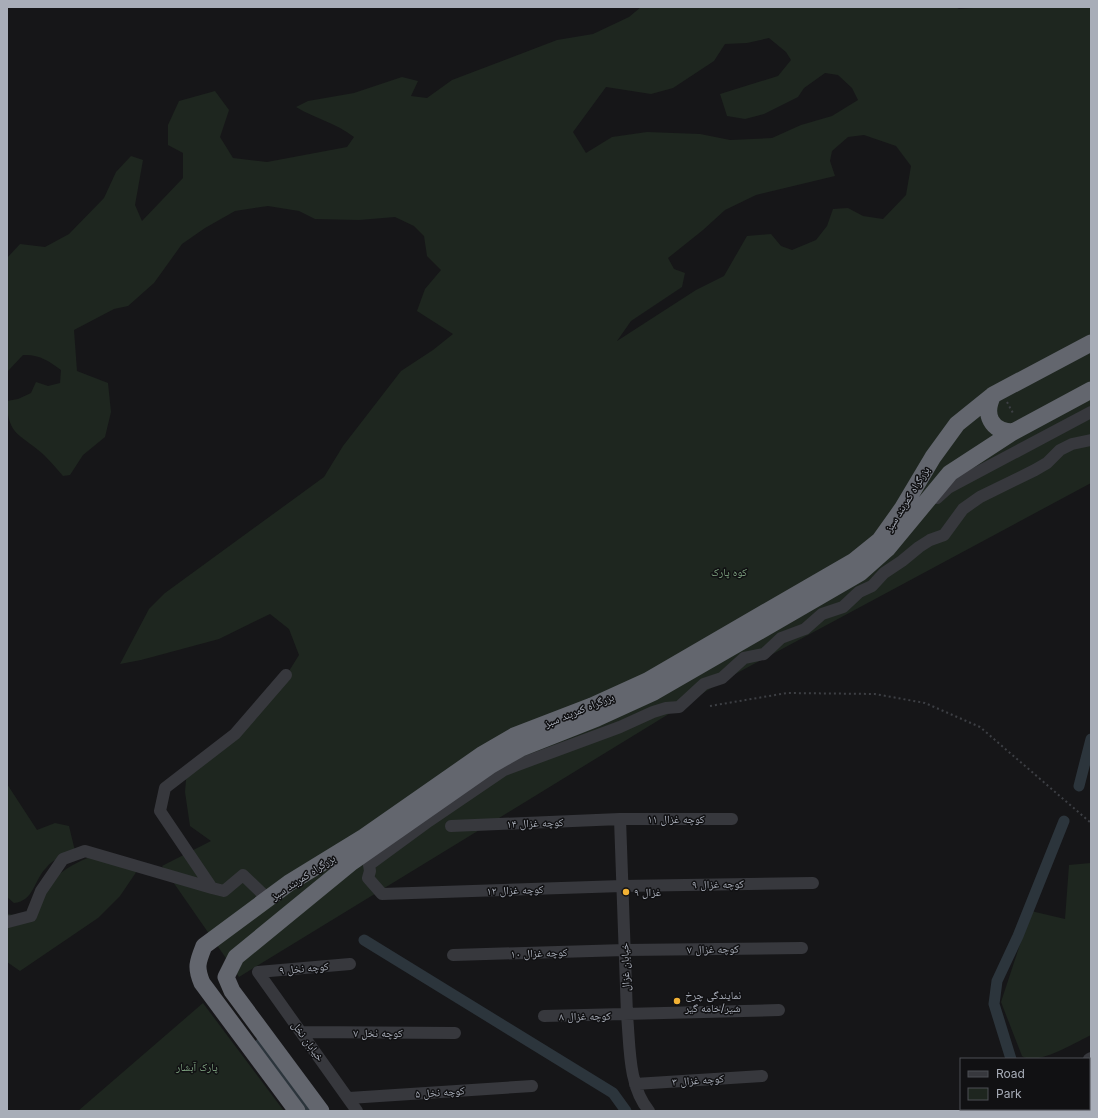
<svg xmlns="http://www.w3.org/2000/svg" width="1098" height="1118" font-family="Inter,'Noto Naskh Arabic',sans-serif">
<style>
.green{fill:#1e261f;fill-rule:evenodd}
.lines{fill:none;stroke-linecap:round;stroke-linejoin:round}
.canal{stroke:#2c353c;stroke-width:11}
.path{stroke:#3d3f44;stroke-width:2;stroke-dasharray:2 3;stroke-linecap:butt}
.minor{stroke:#37383d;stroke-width:12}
.highway{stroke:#63666e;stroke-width:17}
.poi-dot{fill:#f2b134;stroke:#111113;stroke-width:1.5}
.labels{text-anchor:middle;stroke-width:3;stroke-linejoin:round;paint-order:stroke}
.street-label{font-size:11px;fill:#a8adb8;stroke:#111113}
.park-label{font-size:11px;fill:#7fa381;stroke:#111113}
.poi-label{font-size:11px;fill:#a8adb8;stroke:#111113;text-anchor:start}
</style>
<rect width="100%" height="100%" fill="#161618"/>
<path class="green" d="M641,7H956L959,9L986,7H1091V483L726,679L239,977L162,866L211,841L190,826L185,792L187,768L271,700L299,655L289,629L270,614L219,639L141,660L120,664L149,609L165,593L324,477L343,446L401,371L433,350L453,334L417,311L425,289L441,270L427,256L424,236L414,226L395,217L359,220L315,219L299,211L268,206L235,211L205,228L182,244L154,283L128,306L114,309L74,330L77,371L108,383L111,412L105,437L83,455L70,475L63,476C57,469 51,462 44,455C23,435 7,437 7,401L18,399L31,393L36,382L48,386L60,383L61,370C49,361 39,354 23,355L7,372V258L20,244L45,247L69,234L104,198L116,172L131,156L143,160L135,205L142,221L183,178V153L168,145V125L179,101L215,91L229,110L220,137L233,158L267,162L347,147L354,137C336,123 316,119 296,107L308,101L354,93L402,77L418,81L411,96L427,98L452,80L557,40L593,34L629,17ZM769,38L786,52L791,60L778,76L720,94L727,116L745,119L764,114L798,97L804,88L825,73L838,75L852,88L858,100L832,116L801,125L772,138L730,140L700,134L647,132L612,137L586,153L573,132L606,87L651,94L673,88L714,61L725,44L747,43ZM864,135L896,146L911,166L906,195L883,219L863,216L848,208L833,209L827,226L816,240L792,250L781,246L771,234L747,236L724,276L696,290L617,341L631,321L682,287L685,273L674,269L668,258L703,230L725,210L756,195L835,176L830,161L832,151L848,137Z
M7,784L37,830L55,823L69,826L75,851C65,855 53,859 46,868C34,880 34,901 14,903L7,897Z
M92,856L139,868L120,896L98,918L20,971L7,962V913C18,919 32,910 40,902C46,895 48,885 55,878C65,868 78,862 92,856Z
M1091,863V1035C1076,1042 1036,1067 1022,1056L1001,1002L1031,911L1065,919L1069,865Z
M203,1003L284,1111H78Z"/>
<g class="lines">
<path class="canal" d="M1079,786L1091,739
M364,940L613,1093L626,1111
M260,1044L308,1111
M1011,1059L994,1004L997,981L1018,936L1064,821"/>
<path class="path" d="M1007,402L1014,415
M710,706L787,693L875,694L925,703L980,727L1091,823"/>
<path class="minor" d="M937,498L948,488L1091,412
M620,819L627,1015C630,1046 628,1086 649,1111
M451,826L620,819H732
M813,883L622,886L382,894L368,878L370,871L369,865L429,821L504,770L620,727L653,712L666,708L679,707L704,684L722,678L744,658L764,654L781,638L805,629L822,614L843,607L859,592L872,586L884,573L902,561L919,547L930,540L944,535L963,509L980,497L1035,470L1047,463L1060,450L1072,444L1091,440
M268,899L243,875L224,891L212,888L160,811L165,788L235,734L286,675
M7,921L8,922L31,916L41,891L63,859L85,851L212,888
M453,955L625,950L802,948
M258,972L357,1111
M258,972L350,964
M544,1016L779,1010
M301,1032L455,1033
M1089,1059L1091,1058
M1089,1083L1091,1082
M635,1084L762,1076
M349,1098L532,1086
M978,1111L983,1109
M1029,1111L1033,1109"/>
<path class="highway" d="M993,395C983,415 991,431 1013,432
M297,1111L202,983C195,967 198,961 204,946L289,883L364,837L483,754L514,736L592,706L647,681L854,561L880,540L902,509L933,457L957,424L993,395L1091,343
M321,1111L232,991L226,977L236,957L352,862L491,765L521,748L597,718L654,692L860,573L887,549L950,473L1013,432L1091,390"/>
</g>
<g class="poi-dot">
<circle cx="626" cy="892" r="4"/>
<circle cx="677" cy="1001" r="4"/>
</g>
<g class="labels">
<g class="street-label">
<text transform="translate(907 499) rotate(-58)" y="4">بزرگراه کمربند سبز</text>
<text transform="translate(579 710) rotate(-22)" y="4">بزرگراه کمربند سبز</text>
<text x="676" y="823">کوچه غزال ۱۱</text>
<text transform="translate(535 823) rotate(-2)" y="4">کوچه غزال ۱۴</text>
<text transform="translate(303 877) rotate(-33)" y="4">بزرگراه کمربند سبز</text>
<text transform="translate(718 884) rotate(-1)" y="4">کوچه غزال ۹</text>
<text transform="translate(515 890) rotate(-2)" y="4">کوچه غزال ۱۲</text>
<text transform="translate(713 949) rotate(-1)" y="4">کوچه غزال ۷</text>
<text transform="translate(539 953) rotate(-2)" y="4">کوچه غزال ۱۰</text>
<text transform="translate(625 967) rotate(-92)" y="4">خیابان غزال</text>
<text transform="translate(304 968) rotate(-5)" y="4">کوچه نخل ۹</text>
<text transform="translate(585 1016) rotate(-1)" y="4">کوچه غزال ۸</text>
<text x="378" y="1037">کوچه نخل ۷</text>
<text transform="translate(308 1041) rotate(54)" y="4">خیابان نخل</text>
<text transform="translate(698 1080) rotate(-4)" y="4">کوچه غزال ۳</text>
<text transform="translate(440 1092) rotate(-4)" y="4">کوچه نخل ۵</text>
</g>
<g class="park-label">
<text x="729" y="576">کوه پارک</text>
<text x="197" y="1071">پارک آبشار</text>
</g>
<g class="poi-label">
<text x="634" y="896">غزال ۹</text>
<text x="685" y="999">نمایندگی چرخ<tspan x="685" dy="13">شیر/خامه گیر</tspan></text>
</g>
</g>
<rect width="1098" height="1118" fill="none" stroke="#a8adb8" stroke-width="16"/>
<rect x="960" y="1058" width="130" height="52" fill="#111113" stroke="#4d4f55"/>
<rect x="968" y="1071" width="20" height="6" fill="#37383d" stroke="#4d4f55"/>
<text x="996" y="1078" font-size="12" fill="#a8adb8">Road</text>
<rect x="968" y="1088" width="20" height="12" fill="#1e261f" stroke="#4d4f55"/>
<text x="996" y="1098" font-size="12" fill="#a8adb8">Park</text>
</svg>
